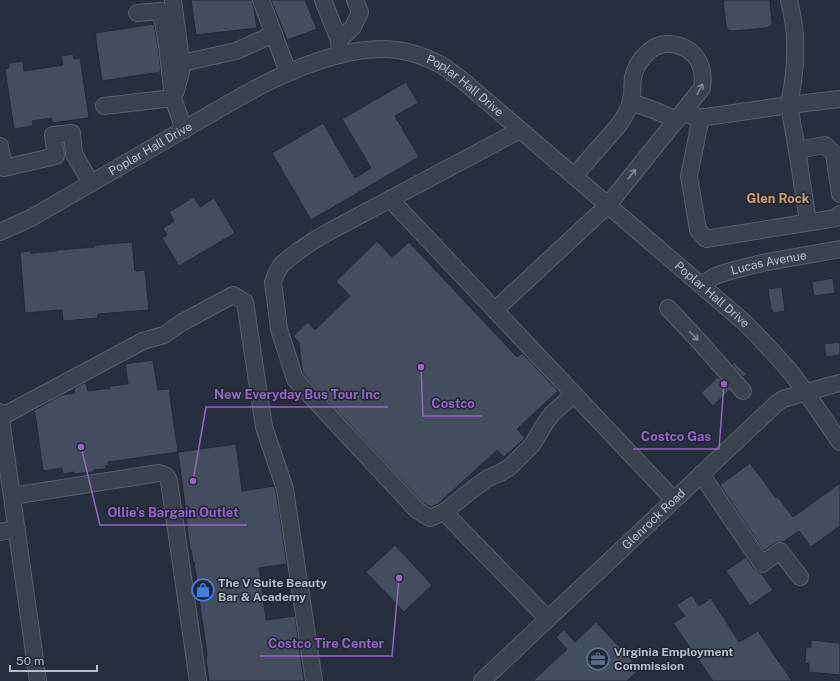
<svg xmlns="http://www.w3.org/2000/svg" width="840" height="681" font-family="'Public Sans',sans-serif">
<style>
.building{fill:#444d5e;stroke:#222836}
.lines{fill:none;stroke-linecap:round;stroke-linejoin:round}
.minor-casing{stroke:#595f6d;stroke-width:18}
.minor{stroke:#3b424f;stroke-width:16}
.oneway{stroke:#808693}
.labels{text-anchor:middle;stroke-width:3;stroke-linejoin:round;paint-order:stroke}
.street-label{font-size:12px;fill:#b8bdca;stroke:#202634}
.poi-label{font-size:12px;font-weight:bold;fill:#b8bdca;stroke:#202634;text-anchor:start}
.neighbourhood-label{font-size:13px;font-weight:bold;fill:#cfa16d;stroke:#202634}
.leader{fill:none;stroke:#9366c3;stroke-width:1.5}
.callout-dot{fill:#9366c3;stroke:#202634;stroke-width:1.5}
.callout-label{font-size:13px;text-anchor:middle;font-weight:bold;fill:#9366c3;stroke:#202634;stroke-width:3;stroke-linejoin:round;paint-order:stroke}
</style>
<rect width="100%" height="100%" fill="#272f3f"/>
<path class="building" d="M191,0H252L254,9L257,28L196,35Z
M271,0H305L317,29L287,40Z
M723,0H770L772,23L771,26L766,28L732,31L728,30L726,26Z
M154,24L158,46L161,72L102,81L95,33Z
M73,54L74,59L80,58L89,118L52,123V118L32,121L33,126L14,129L5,69L9,68V63L23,61L24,71L63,65L61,56Z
M406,82L418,103L395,116L419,157L311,220L272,153L323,123L355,178L371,168L342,119Z
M194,197L200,207L214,198L235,233L179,266L162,238L167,235L163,228L174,221L169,212Z
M377,241L392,257L409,242L517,357L522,353L558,391L517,429L525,438L504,457L497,450L438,504L431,507L423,503L303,374L302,369L299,343L293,336L308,322L315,330L350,296L336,281Z
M132,242L135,271L145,270L149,310L98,314V318L63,321L62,310L25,313L20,252L31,251V253L57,251V250L95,247V245Z
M833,278L835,293L814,296L812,282Z
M782,287L785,311L773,313L772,309H771L768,289Z
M840,342V355L826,357L824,344Z
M153,360L158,390L169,389L178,452L236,444L242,491L274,486L276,491L287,564L259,568L266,620L295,616L304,681H209L206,659L207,655L194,562H193L191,549H190L187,527H188L185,514H186L178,452L108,462V466H105L106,469L94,470V472L74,474V472L63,474L62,468L43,471L35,413L33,411L62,395L75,393L74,389L84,383H86L88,391L110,388V386L128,384L125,364Z
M734,362L746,374L743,377L732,364Z
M718,377L730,390L713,406L701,393Z
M750,463L776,498L778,497L793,517L840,483V526L811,547L799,531L783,542H779L775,543L764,551L720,485Z
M395,545L432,585L404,612L366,572Z
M746,557L754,569L758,572L761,573L773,590L750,606L726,571Z
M692,595L699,606L711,598L739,642L758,631L792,681H713L673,623L685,616L676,605Z
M596,622L640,669L627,681H533L567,649L556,637L564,630L575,642Z
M811,640L840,643V675L809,672V664L805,663L806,647H811Z"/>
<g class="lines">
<g class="minor-casing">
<g id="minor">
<path d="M173,0L182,68L176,91"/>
<path d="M261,0L288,72"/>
<path d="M323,0L339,40L340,55"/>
<path d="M789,0L793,19L795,35V63L793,82L789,105L797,150L825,145L834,154L840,194"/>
<path d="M137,13L161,11L167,45L173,98"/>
<path d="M339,40L353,27L360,12L355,0"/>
<path d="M182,63L236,51L274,34"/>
<path d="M631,102L656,111L677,120"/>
<path d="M104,106L173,98L184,130"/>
<path d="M691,116L706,117L789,105L840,99"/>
<path d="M701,117L689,176L698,230L706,239L836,218L840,214"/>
<path d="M520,130L332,230L313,241L297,252L282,264L277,272L273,282L279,329L295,379L417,510L430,518L444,512L477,486L488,478L500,473L510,467L532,445L546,422L552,414L574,394"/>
<path d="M0,146L4,168L56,156L53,135L72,133L74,154L91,183"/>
<path d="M797,150L808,222"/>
<path d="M390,199L674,500"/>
<path id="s1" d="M0,232L31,218C82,189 132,159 183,130C232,102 279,71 335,56C350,52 366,49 382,49C403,49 425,56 443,66C449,70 456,76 462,80L744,322C759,337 774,353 788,369C807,392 823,418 840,442"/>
<path id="s2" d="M701,285L715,276L730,271L762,263L840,249"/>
<path d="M668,308L698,340L743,391"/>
<path d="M495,310L608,205L702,88C704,76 703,66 695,56C689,49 680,45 671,44C653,42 637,60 633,77C632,86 633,95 630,104C628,112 623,119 618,126L574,176"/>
<path d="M0,412L38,681"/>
<path d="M1,417L143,341L164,335L181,323L233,295L245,302L264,427L285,489L314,681"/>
<path d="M701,474L762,564L780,551L800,577"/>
<path d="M12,496L159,473C164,474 167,475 169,481L198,681"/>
<path d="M444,512L548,619"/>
<path d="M0,532L17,529"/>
<path id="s3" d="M482,681L777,403L783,399L832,385L840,383"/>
</g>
</g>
<use href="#minor" class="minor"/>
</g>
<defs><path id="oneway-shaft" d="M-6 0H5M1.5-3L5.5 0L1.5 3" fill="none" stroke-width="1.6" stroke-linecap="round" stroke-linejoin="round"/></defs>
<g class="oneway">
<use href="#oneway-shaft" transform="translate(700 89) rotate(-62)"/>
<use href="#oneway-shaft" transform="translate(632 174) rotate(-51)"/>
<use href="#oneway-shaft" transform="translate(694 336) rotate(46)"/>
</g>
<defs>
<g id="shop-ring" transform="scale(1.15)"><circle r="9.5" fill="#202634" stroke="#3f7fe0" stroke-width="1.5"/><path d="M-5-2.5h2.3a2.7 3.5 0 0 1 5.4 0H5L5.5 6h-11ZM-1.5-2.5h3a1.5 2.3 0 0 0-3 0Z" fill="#3f7fe0"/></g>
<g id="office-ring" transform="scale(1.15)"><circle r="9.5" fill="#202634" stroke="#5c6f8a" stroke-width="1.5"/><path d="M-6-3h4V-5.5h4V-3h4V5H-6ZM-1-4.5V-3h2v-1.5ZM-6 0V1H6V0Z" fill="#5c6f8a"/></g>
</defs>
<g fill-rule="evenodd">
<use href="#shop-ring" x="203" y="590"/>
<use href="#office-ring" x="598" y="659"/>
</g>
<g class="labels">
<g class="street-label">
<text dy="4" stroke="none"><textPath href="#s1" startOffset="520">Poplar Hall Drive</textPath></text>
<text dy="4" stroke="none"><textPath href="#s1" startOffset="172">Poplar Hall Drive</textPath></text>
<text dy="4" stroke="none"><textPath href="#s2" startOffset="72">Lucas Avenue</textPath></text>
<text dy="4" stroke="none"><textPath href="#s1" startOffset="844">Poplar Hall Drive</textPath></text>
<text dy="4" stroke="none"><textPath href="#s3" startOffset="236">Glenrock Road</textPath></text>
</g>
<g class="poi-label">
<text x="218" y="587">The V Suite Beauty<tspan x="218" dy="14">Bar &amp; Academy</tspan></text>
<text x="614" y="656">Virginia Employment<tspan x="614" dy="14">Commission</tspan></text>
</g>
<g class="neighbourhood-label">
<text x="778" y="203">Glen Rock</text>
</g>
</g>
<path class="leader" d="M193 481L206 407H388M421 367L423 416H482M724 384L719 449H633M81 447L100 525H247M399 578L392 656H260"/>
<g class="callout-dot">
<circle cx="193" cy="481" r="4"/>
<circle cx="421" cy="367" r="4"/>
<circle cx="724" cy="384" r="4"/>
<circle cx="81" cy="447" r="4"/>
<circle cx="399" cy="578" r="4"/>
</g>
<g class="callout-label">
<text x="297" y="399">New Everyday Bus Tour Inc</text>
<text x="453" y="408">Costco</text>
<text x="676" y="441">Costco Gas</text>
<text x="173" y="517">Ollie's Bargain Outlet</text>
<text x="326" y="648">Costco Tire Center</text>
</g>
<path d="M10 665v6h87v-6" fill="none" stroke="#b8bdca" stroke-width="2"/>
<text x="16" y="665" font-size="12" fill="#b8bdca" stroke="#202634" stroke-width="3" paint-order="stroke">50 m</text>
</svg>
